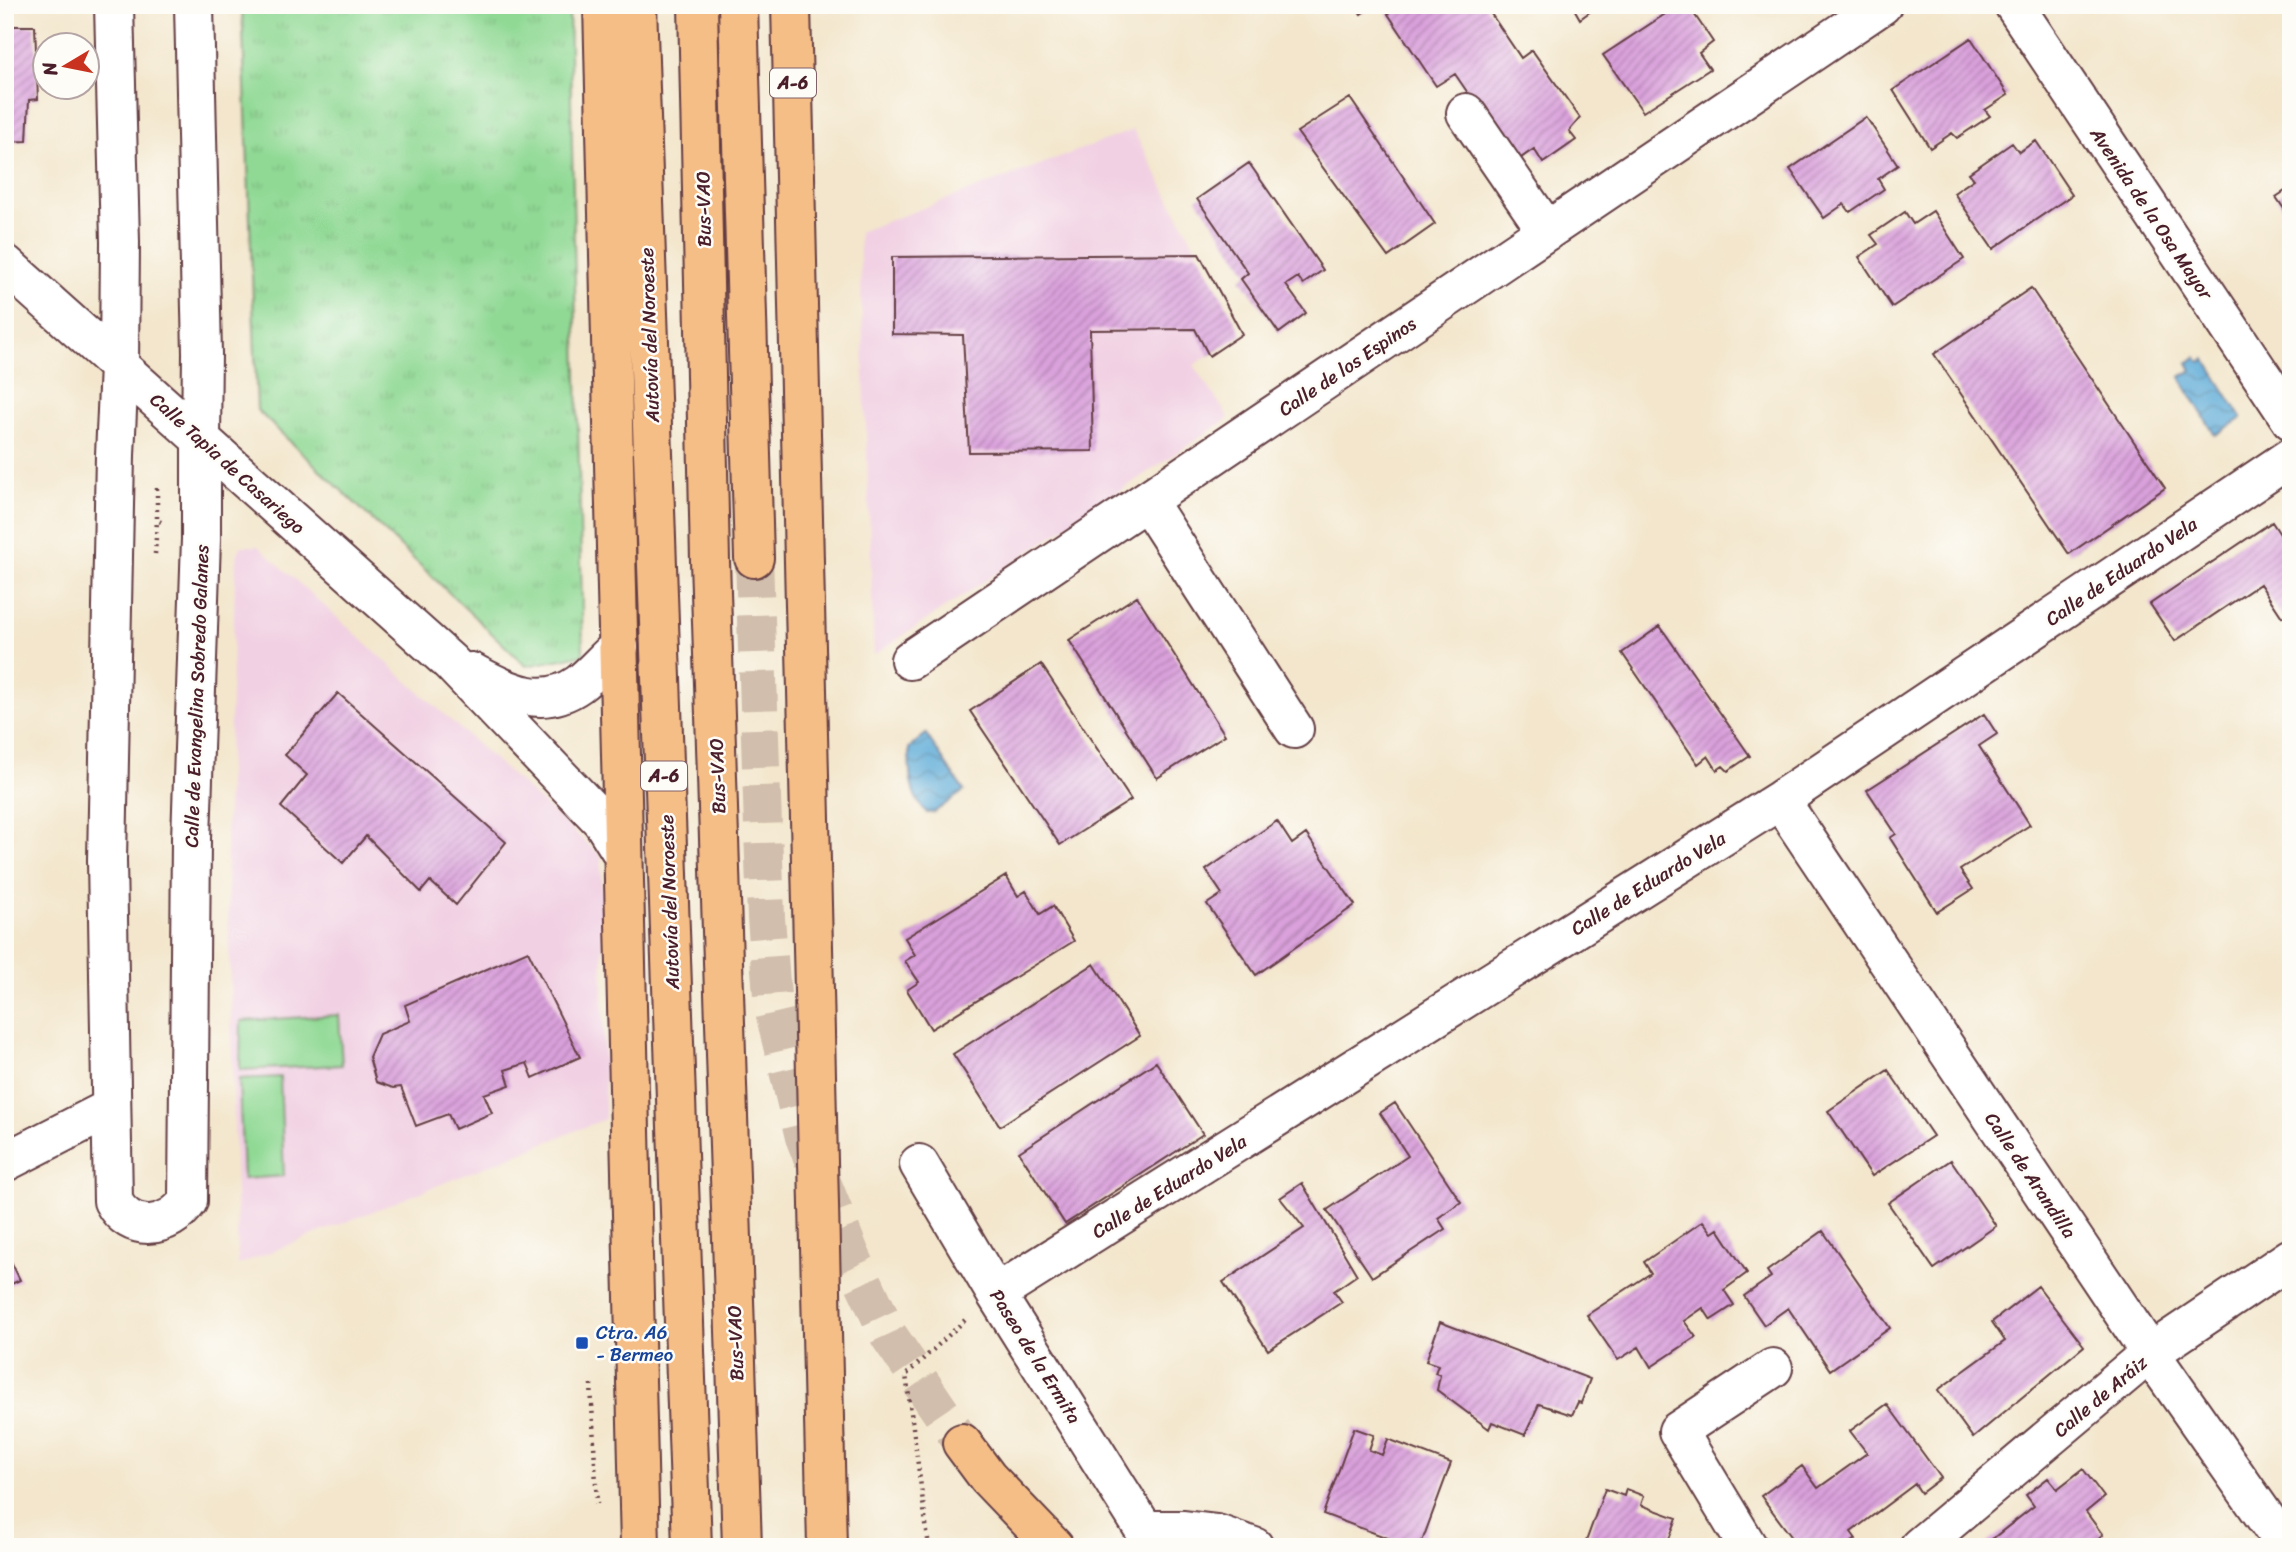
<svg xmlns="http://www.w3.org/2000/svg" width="2296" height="1552" font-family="Sriracha,sans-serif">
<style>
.built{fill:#f1d0e3;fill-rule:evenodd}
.grass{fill:url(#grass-tufts);stroke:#6d7c60;stroke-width:2}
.pitch{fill:#90d994;stroke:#6d7c60;stroke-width:2}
.water{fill:url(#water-waves);stroke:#546682;stroke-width:2}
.building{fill:url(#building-hatch)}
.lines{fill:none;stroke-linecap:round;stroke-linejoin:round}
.highway-tunnel{stroke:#d1beac;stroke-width:38;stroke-dasharray:38 19;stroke-linecap:butt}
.minor-casing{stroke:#633d43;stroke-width:42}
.highway-casing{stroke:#633d43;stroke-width:42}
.path{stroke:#633d43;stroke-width:4.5;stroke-dasharray:2 5;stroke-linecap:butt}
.minor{stroke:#fff;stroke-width:38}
.highway{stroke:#f6be87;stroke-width:38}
.transit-dot{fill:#1a4fb4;stroke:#fdfcf7;stroke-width:2.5}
.labels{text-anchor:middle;stroke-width:5;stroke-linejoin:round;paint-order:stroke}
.shield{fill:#fdfcf7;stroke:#806168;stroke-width:2}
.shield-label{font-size:18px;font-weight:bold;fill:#4a1f2b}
.street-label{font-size:19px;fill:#4a1f2b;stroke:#fdfcf7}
.transit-label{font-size:19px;fill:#164399;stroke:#fdfcf7;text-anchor:start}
</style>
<defs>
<pattern id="grass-tufts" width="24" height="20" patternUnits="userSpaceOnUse" patternTransform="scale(1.75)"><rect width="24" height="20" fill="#90d994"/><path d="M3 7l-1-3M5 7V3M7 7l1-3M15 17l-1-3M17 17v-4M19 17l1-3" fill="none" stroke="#7eba80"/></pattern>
<pattern id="water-waves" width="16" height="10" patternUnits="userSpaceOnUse" patternTransform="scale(1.75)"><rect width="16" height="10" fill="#5facd8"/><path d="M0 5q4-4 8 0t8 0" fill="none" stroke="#508baf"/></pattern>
<pattern id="building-hatch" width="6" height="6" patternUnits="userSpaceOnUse" patternTransform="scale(1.75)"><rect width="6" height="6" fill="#daa1dc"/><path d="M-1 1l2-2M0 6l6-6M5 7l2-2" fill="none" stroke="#b383b3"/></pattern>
</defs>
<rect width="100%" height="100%" fill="#fdfcf7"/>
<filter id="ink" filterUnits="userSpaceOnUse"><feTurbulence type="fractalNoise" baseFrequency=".0143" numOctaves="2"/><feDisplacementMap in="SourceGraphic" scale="14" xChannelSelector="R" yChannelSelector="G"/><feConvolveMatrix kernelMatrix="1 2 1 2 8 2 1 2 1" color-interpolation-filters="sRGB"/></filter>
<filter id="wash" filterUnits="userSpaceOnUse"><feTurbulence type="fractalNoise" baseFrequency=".00686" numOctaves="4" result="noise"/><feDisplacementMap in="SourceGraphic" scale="28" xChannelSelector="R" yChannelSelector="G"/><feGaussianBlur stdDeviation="1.57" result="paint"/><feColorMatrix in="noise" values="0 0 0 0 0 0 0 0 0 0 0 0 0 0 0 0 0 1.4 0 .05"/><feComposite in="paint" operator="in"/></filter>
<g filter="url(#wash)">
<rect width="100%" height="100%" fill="#f3e6cc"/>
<path class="built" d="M1133,130L1242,334L1194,365L1229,418L874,655L859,232Z
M241,546H258L601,856L605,1119L238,1265L226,833L236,559ZM338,694L506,843L455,905L430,881L420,891L366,836L343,863L281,808L307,775L285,755ZM528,951L580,1058L533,1078L527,1063L505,1070L484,1094L491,1113L456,1129L448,1114L416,1125L401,1087L393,1088L376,1082L369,1057L379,1034L410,1021Z"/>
<path class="grass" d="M242,5H569L583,655L526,666L257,410Z"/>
<path class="pitch" d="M339,1015L342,1065L240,1070L241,1021Z
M280,1077L284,1176L243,1179L239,1079Z"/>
<path class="water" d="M2196,357L2200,362L2205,359L2242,418L2215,435L2180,377L2192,370L2188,363Z
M926,734L964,791L933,813H927C908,794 910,773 909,748Z"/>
<g id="blocks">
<path class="building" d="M1355,5H1373L1361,14Z
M1382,5H1485L1521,58L1532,50L1580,118L1569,131L1576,140L1543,163L1534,149L1515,162L1455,74L1436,86Z
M1572,5H1599L1580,19Z
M1679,5H1688L1713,42L1699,53L1710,69L1643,112L1603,55Z
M5,26H35L38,99L29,100L27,141L5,142Z
M1971,38L2008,95L1985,110L1990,116L1957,138L1952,133L1930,148L1893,90Z
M1350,98L1435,224L1388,257L1297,132Z
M1866,117L1898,165L1878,179L1884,189L1850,212L1844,204L1824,218L1790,169Z
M2036,141L2072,195L1993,249L1954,193L1974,179L1969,173L2012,143L2019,152Z
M1249,163L1323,270L1303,284L1298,277L1286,285L1306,313L1279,333L1241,279L1248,273L1197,199Z
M2291,187V219L2276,197Z
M1933,211L1964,259L1892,307L1859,257L1878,244L1871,235L1905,212L1913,224Z
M1199,254L1242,334L1209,356L1195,329L1090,330L1093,451L969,452L963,335L892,334V257Z
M2031,288L2165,488L2069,554L1934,354Z
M2272,522L2291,551V611L2282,617L2260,584L2175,641L2150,604Z
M1137,596L1225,735L1157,778L1069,640Z
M1660,626L1750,756L1728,771L1723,766L1717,770L1708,756L1698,764L1622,653Z
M1041,664L1131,800L1060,845L970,711Z
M338,693L506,842L456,905L430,881L421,892L366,836L343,863L281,807L307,775L285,755Z
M1984,714L1997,734L1979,746L2030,825L1960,870L1973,889L1937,912L1890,838L1896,834L1867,790Z
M1277,821L1292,844L1306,834L1355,905L1256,975L1207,904L1222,894L1206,870Z
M1006,876L1018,896L1026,891L1040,914L1053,906L1074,941L931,1029L907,990L919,982L905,961L915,955L905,938Z
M528,951L580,1057L533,1078L527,1063L505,1070L510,1085L484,1094L492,1113L455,1129L448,1114L416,1126L401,1087L393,1088L376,1082L369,1057L379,1034L410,1021L405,1005Z
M1094,964L1140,1036L1000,1126L953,1054Z
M1156,1062L1203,1134L1065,1224L1019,1152Z
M1888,1070L1933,1136L1872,1176L1828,1111Z
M1395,1103L1461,1202L1438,1218L1445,1229L1372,1277L1327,1210L1408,1156L1380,1113Z
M1951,1160L1996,1226L1934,1269L1888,1203Z
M1302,1183L1357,1275L1334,1291L1342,1302L1268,1350L1223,1282L1304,1228L1280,1198Z
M1703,1221L1712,1233L1718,1229L1747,1273L1724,1290L1734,1305L1711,1320L1703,1308L1684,1321L1696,1337L1651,1367L1639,1347L1618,1360L1587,1315L1651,1273L1644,1262Z
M1823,1231L1890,1328L1830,1370L1788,1308L1764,1325L1744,1296L1771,1277L1767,1271Z
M5,1249L20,1280L5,1287Z
M2038,1286L2084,1346L1973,1438L1938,1390L2005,1341L1992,1322Z
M1440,1322L1590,1379L1581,1403L1578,1402L1572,1415L1539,1404L1525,1435L1492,1422L1489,1429L1437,1390L1440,1375L1435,1373L1438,1365L1426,1361Z
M1887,1404L1941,1478L1921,1493L1915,1484L1851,1532L1856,1539L1846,1547H1799L1761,1496L1802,1466L1818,1488L1867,1453L1850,1431Z
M1354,1428L1374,1435L1369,1450L1382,1455L1388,1439L1451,1463L1420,1547H1412L1323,1514Z
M2083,1469L2104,1497L2086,1512L2103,1535L2093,1544L2096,1547H1982L2034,1506L2026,1495L2048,1478L2057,1489Z
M1605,1489L1624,1496L1626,1489L1644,1496L1641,1505L1677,1518L1666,1547H1584Z"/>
</g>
</g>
<g filter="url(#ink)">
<use href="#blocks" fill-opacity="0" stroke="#633d43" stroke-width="2"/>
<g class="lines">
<path class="highway-tunnel" d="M754,558L766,918L773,1008L804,1137L851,1255L889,1336L962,1443"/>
<g class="minor-casing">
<path id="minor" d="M114,5L120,242L119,366L115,455L107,860L113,1201C130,1234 169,1229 188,1201L191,839L201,539V439L202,353L194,5
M2014,5L2291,420
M1466,113L1547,231
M5,264L450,662L602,821L622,853
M1147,501L1294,729
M910,660L1882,5
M471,672C506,690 541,711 579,684C593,674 605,658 619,647
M1780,800L2150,1353L2286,1547
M5,1162L111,1108
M919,1164L996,1294L1155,1547
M996,1294L1780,800L2291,457
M1145,1530H1184L1217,1534L1254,1547
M1748,1547L1678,1431L1773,1368
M1919,1547L2150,1353L2291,1258"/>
</g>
<g class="highway-casing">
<path id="highway" d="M603,5L640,1547
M637,5L692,1547
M698,5L710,561L742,1547
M738,5L754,558
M791,5L827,1547
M962,1443L988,1478L1054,1547"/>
</g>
<path class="path" d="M157,488V520L161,522
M155,554L157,520
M591,1384L597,1504
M929,1547L906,1375L965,1320"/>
<use href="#minor" class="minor"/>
<use href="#highway" class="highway"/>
</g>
</g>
<rect class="transit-dot" x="575" y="1336" width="14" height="14" rx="3.5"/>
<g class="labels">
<g class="shield">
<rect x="770" y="68.5" width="46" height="29" rx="5"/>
<rect x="641" y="761.5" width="46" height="29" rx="5"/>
</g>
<g class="shield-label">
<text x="793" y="89">A-6</text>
<text x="664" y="782">A-6</text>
</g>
<g class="street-label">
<text transform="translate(703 209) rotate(-91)" y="7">Bus-VAO</text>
<text transform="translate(2152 213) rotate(56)" y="7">Avenida de la Osa Mayor</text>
<text transform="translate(649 335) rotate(-92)" y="7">Autovía del Noroeste</text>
<text transform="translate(1347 366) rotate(-34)" y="7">Calle de los Espinos</text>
<text transform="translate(228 463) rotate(42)" y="7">Calle Tapia de Casariego</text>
<text transform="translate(2121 571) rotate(-34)" y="7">Calle de Eduardo Vela</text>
<text transform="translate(196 696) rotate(-88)" y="7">Calle de Evangelina Sobredo Galanes</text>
<text transform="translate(717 776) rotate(-92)" y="7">Bus-VAO</text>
<text transform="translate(1648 883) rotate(-32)" y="7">Calle de Eduardo Vela</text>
<text transform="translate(669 902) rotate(-92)" y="7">Autovía del Noroeste</text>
<text transform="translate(2031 1175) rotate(56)" y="7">Calle de Arandilla</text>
<text transform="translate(1169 1186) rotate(-32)" y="7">Calle de Eduardo Vela</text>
<text transform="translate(735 1343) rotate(-92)" y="7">Bus-VAO</text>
<text transform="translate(1036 1356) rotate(58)" y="7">Paseo de la Ermita</text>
<text transform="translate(2100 1396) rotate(-40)" y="7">Calle de Aráiz</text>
</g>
<g class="transit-label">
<text x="596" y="1339">Ctra. A6<tspan x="596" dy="22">- Bermeo</tspan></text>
</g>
</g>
<rect width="2296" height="1552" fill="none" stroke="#fdfcf7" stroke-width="28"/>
<g transform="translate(66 66) rotate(260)"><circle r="33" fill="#fdfcf7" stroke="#b5a4a5" stroke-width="2"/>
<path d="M0-5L12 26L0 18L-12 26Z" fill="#c8321e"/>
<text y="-10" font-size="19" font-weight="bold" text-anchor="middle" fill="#4a1f2b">N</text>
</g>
</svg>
